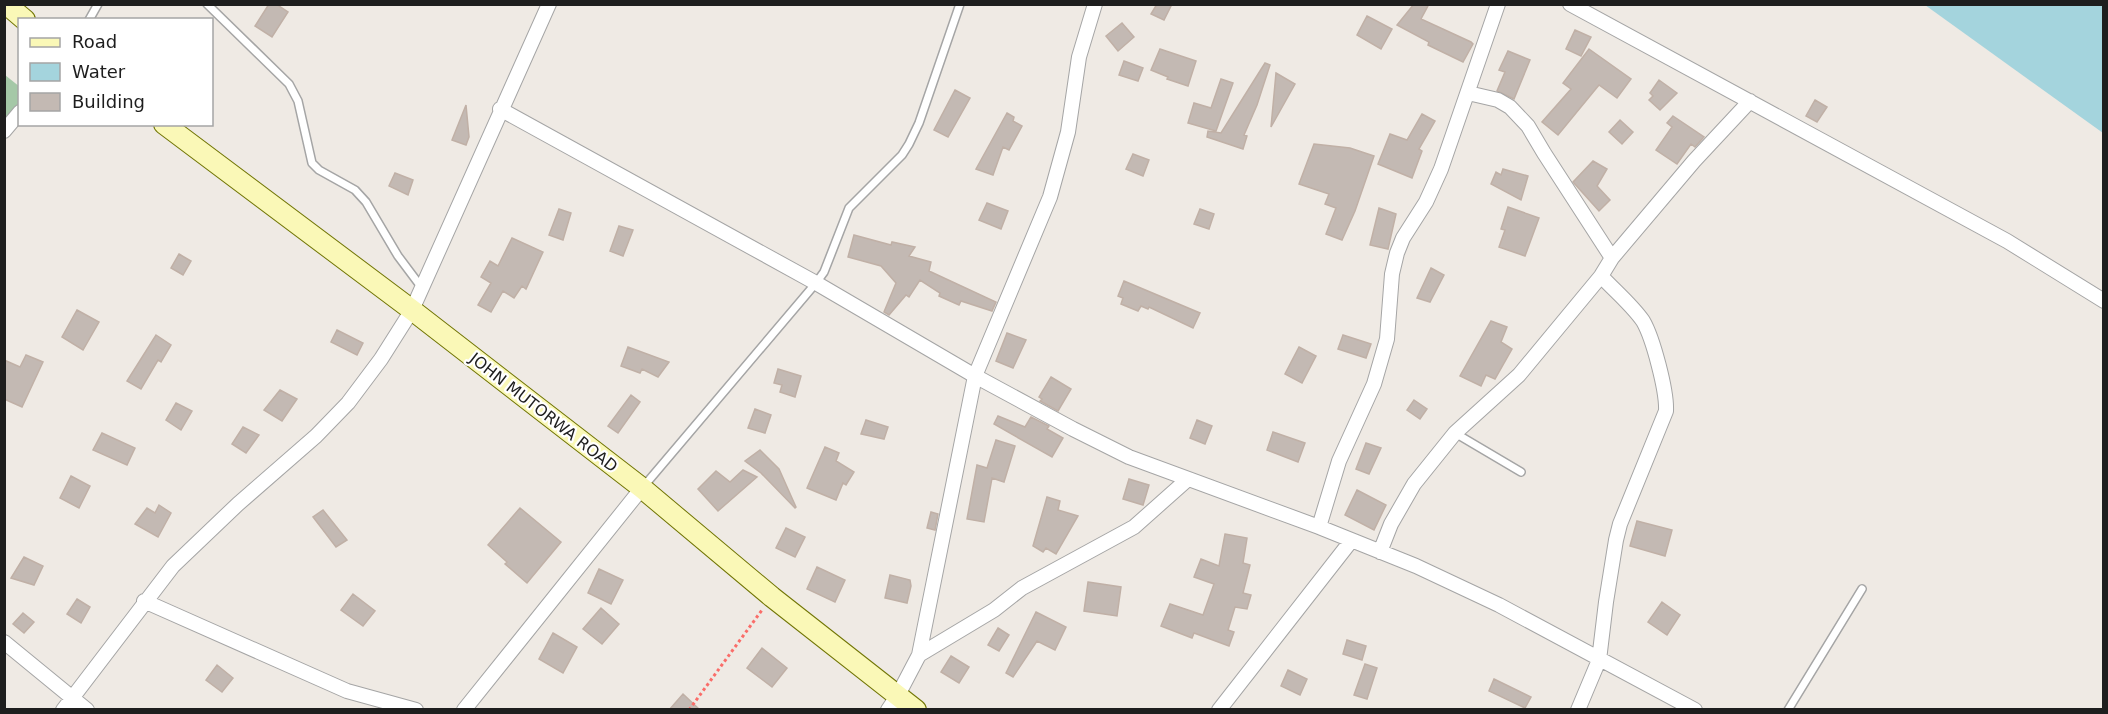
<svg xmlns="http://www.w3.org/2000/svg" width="2108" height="714" font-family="'DejaVu Sans',sans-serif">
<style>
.cemetery{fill:#a5c8a7}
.water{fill:#a4d4dd}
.building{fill:#c3b9b3;stroke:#c0b0a6;stroke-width:1.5}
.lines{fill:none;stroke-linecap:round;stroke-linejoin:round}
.lane-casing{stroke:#a5a5a5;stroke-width:10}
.street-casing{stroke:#a5a5a5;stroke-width:16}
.secondary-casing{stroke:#717504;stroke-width:22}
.path{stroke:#fa6d69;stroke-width:3;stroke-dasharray:3 3;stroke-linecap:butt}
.lane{stroke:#fff;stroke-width:7}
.street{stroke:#fff;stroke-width:14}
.secondary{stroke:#faf8b7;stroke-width:20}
.labels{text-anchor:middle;stroke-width:4.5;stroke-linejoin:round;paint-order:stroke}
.street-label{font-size:16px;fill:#1e1e1e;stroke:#fff}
</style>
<rect width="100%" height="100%" fill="#efeae4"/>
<path class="cemetery" d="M5,75L20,87L19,112L5,131Z"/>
<path class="water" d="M1925,5H2103V133Z"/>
<path class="building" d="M269,4H276L288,12L272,37L255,26Z
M1157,4H1172L1164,20L1151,14Z
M1414,4H1429L1421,19L1471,42L1473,44L1463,62L1428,45L1429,42L1397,25Z
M1367,16L1392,29L1381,49L1357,35Z
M1122,23L1134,37L1118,51L1106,36Z
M1575,30L1591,37L1581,56L1566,49Z
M1160,49L1196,61L1188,86L1167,79L1168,77L1151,70Z
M1589,49L1631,79L1617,98L1599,85L1558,135L1542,122L1571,89L1563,83Z
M1508,51L1530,60L1514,99L1497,91L1505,72L1499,70Z
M1124,61L1143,68L1138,81L1119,75Z
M1265,63L1270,65L1257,105L1244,135L1247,136L1243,149L1207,137L1208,131L1221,133Z
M1276,73L1295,84L1271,127Z
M1221,79L1233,83L1216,131L1188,123L1194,103L1211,108Z
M1659,80L1677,93L1660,110L1649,100L1653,96L1650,93Z
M955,90L970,98L948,137L934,130Z
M1815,100L1827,107L1817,122L1806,116Z
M466,105L469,137L466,145L452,140Z
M1007,113L1014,117L1013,121L1022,126L1009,150L1003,147L993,175L976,169Z
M1422,114L1435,121L1419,149L1422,151L1412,178L1378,164L1390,134L1407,140Z
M1673,116L1704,137L1695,147L1691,144L1677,164L1656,150L1672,127L1667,123Z
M1620,120L1633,132L1622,144L1609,132Z
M1314,144L1350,148L1374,156L1355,211L1342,240L1326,234L1336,208L1325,204L1329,194L1299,184Z
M1133,154L1149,160L1143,176L1126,169Z
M1593,161L1607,169L1597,186L1610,200L1599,211L1573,182Z
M1503,169L1528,176L1521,200L1491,184L1496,172L1501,175Z
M395,173L413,180L408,195L389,186Z
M987,203L1008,211L1001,229L979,220Z
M1508,207L1539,218L1525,256L1499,247L1505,230L1501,229Z
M1379,208L1396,214L1388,249L1370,245Z
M559,209L571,213L563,240L549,235Z
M1200,209L1214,214L1209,229L1194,224Z
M619,226L633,230L623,256L610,251Z
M854,235L891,245L892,242L915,247L909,256L931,262L929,271L996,302L992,311L961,301L959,305L939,296L940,293L920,280L909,297L906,295L889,315L884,312L896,283L881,266L848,257Z
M512,238L543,252L526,289L522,286L514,298L503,291L491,312L478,305L491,283L481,277L490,261L498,266Z
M179,254L191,261L183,275L171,268Z
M1431,268L1444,275L1430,302L1417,298Z
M1124,281L1200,313L1193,328L1149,307L1148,309L1141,306L1138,311L1121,304L1123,298L1118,296Z
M77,310L99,322L83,350L62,337Z
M1491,321L1507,327L1501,342L1512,349L1495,379L1486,375L1481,386L1460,376Z
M337,330L363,343L357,355L331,342Z
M1007,333L1026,340L1013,368L996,361Z
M156,335L171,345L161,362L158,360L141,389L127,381Z
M1343,335L1371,344L1366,358L1338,349Z
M628,347L669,362L658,377L642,369L640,373L621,366Z
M1299,347L1316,356L1302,383L1285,374Z
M26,355L43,362L22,407L4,399V360L20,367Z
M778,369L801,376L795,397L780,392L782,385L774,383Z
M1051,377L1071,389L1058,411L1040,401L1042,399L1039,397Z
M280,390L297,399L282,421L264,410Z
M631,395L640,402L618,433L608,426Z
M1414,400L1427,409L1420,419L1407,410Z
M176,403L192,411L181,430L166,420Z
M755,409L771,415L765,433L748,428Z
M998,416L1025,427L1031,417L1049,426L1047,429L1063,438L1052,457L994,424Z
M866,420L888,427L884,439L861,434Z
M1197,420L1212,426L1205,444L1190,438Z
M243,427L259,435L246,453L232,444Z
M1273,432L1305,443L1298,462L1267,450Z
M102,433L135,448L127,465L93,450Z
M996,440L1015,446L1004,482L992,478L984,522L967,519L977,465L987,468Z
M1366,443L1381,448L1369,474L1356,469Z
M825,447L839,453L836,461L854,472L846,485L843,483L836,500L807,488Z
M760,450L779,469L796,507L795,508L761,473L745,461Z
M743,470L757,477L718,511L698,489L716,471L730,482Z
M71,476L90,486L79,508L60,498Z
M1129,479L1149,485L1143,505L1123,499Z
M1357,490L1386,505L1374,530L1345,515Z
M1047,497L1060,501L1058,510L1078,516L1056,554L1046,548L1043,552L1033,546Z
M159,505L171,513L158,537L135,524L147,508L155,513Z
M520,508L561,542L527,583L505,564L507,562L488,545Z
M323,510L347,540L336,547L313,517Z
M931,512L938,514L935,530L927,528Z
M1637,521L1672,530L1665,556L1630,546Z
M786,528L805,537L795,557L776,548Z
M1225,534L1247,538L1243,563L1250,565L1243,593L1251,595L1247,609L1235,607L1228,630L1234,632L1229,646L1194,633L1192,638L1161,626L1170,604L1203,615L1214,584L1194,577L1201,559L1219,566Z
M24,557L43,566L34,585L11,578Z
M817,567L845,580L835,602L807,589Z
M599,569L623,580L611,604L588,593Z
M890,575L910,580L911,586L907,603L885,598Z
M1088,582L1121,587L1117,616L1084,611Z
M353,594L375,611L363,626L341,610Z
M77,599L90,607L81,623L67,614Z
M1662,602L1680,615L1667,635L1648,622Z
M601,608L619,624L602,644L583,629Z
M1036,612L1066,627L1055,650L1037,641L1013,677L1006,673Z
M23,613L34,622L24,633L13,624Z
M998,628L1009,635L999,651L988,645Z
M553,633L577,647L563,673L539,659Z
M1347,640L1366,646L1362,660L1343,654Z
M762,648L787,668L772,687L747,668Z
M951,656L969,667L959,683L941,672Z
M1365,664L1377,668L1367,699L1354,695Z
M217,665L233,678L222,692L206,680Z
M1288,670L1307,679L1300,695L1281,686Z
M1494,679L1531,697L1525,708L1489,691Z
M683,694L700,710H669Z"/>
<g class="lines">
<g class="lane-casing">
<path id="lane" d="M207,4L289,84L298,101L312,163L319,170L355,190L366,202L398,256L422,288
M89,20L98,4
M1455,433L1521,472
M644,486L816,283L824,272L849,208L902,155L909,144L919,123L960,4
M1788,710L1862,589"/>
</g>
<g class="street-casing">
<path id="street" d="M1570,4L2007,241L2104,301
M500,109L816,283L975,376L1073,429L1129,457L1319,527L1416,566L1499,605L1695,710
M4,131L20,112
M1612,258L1694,161L1750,101
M1319,527L1339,461L1374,384L1387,339L1392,274L1397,253L1403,238L1426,202L1441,169L1498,4
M1380,552L1391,524L1414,484L1455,433L1519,375L1601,276L1612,258L1544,153L1528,126L1510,107L1498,100L1468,93
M144,601L347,691L416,710
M4,642L87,710
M919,655L994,610L1022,588L1134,527L1188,479
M63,710L173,566L238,504L316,436L348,403L381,359L412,310L549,4
M464,710L642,488
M888,710L898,695L919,655L975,376L1050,197L1068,132L1079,57L1095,4
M1219,710L1351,541
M1578,710L1599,660L1606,602L1616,540L1620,524L1666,411C1667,391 1653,338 1643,321C1632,305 1614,290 1601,276"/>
</g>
<g class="secondary-casing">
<path id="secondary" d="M6,4L25,20
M164,124L412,310L642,488L772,597L916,710"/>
</g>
<path class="path" d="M689,710L762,610"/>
<use href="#lane" class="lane"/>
<use href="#street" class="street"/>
<use href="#secondary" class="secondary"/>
</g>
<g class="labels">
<g class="street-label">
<text transform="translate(544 412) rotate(38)" y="6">JOHN MUTORWA ROAD</text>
</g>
</g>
<rect width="2108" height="714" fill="none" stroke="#1e1e1e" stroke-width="12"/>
<rect x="18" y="18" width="195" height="108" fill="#ffffff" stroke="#a5a5a5" stroke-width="1.5"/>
<rect x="30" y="38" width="30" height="9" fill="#faf8b7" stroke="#a5a5a5" stroke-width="1.5"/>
<text x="72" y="48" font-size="18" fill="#1e1e1e">Road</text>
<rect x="30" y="63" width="30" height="18" fill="#a4d4dd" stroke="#a5a5a5" stroke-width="1.5"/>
<text x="72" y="78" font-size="18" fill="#1e1e1e">Water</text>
<rect x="30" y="93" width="30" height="18" fill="#c3b9b3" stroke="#a5a5a5" stroke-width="1.5"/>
<text x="72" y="108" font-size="18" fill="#1e1e1e">Building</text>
</svg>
